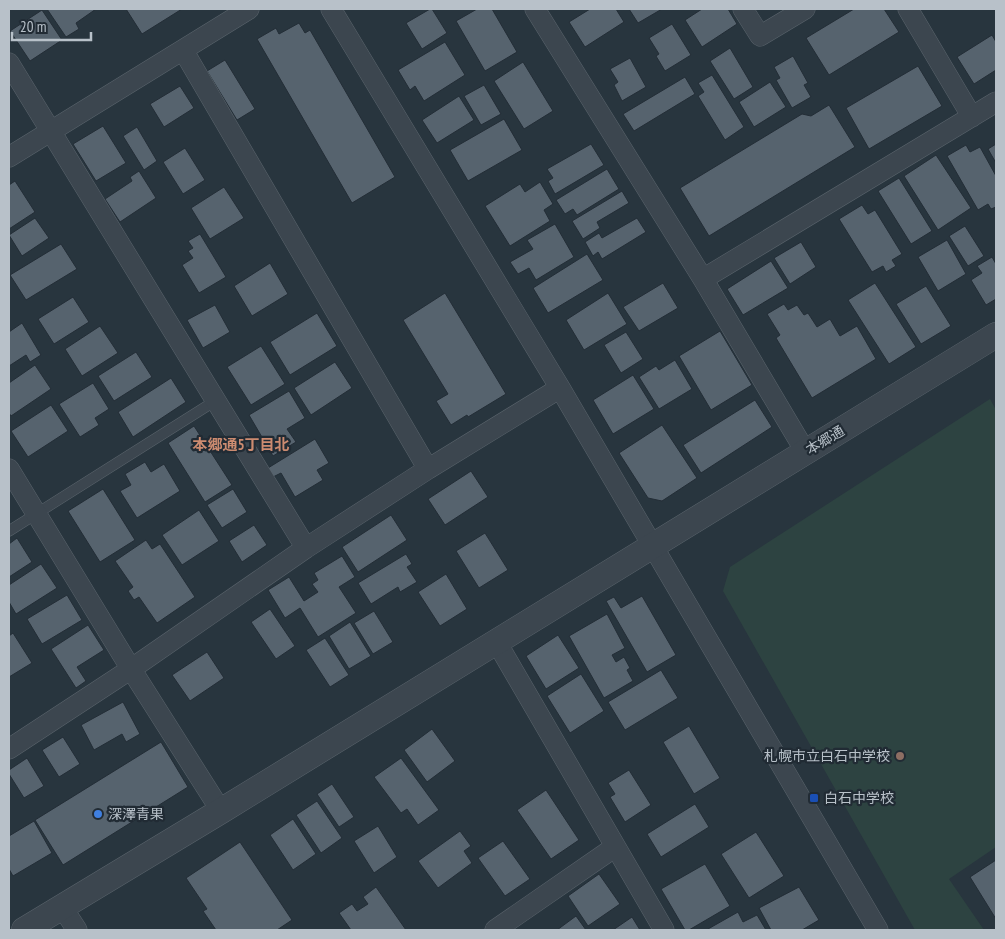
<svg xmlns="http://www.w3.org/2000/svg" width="1005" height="939" font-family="'PT Sans Narrow','Noto Sans JP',sans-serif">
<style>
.green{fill:#2d4341}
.building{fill:#56636e;stroke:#232d36}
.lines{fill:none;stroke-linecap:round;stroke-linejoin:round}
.service-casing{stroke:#5a646c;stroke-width:11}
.minor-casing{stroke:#5a646c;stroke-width:21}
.tertiary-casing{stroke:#5a646c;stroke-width:26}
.service{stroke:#3c464f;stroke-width:10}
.minor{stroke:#3c464f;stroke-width:20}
.tertiary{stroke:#3c464f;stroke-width:25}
.education-dot{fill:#8d6e63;stroke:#212b34;stroke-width:2}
.transit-dot{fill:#1a4fb4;stroke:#212b34;stroke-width:2}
.shop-dot{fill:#3f7fe0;stroke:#212b34;stroke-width:2}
.labels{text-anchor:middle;stroke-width:4.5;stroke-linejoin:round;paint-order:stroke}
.street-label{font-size:14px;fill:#b8c1c9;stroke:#212b34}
.poi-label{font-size:14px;fill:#b8c1c9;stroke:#212b34;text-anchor:start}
.neighbourhood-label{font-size:15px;font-weight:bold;fill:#cc8b70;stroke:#212b34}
</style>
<rect width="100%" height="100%" fill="#28353e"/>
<path class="green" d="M990,399L996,410V847L949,879L984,930H915L723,591L730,567Z"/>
<path class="building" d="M47,9H96L76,23L79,29L66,37Z
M126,9H182L142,34Z
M430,9H432L447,33L422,49L406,23Z
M477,9H492L517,52L485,71L456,21Z
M590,9H616L624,22L585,47L569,22Z
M629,9H662L638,23Z
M702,9H728L737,24L702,47L685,20Z
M854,9H884L899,32L829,75L806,38Z
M42,10L62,40L30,61L10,31Z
M299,23L305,33L310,30L395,177L352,203L257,39L276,28L279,34Z
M672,24L691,55L665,71L656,56L659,54L649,38Z
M992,35L996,42V70L974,84L957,57Z
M445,42L465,75L424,101L415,86L410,90L398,70Z
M730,48L753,87L734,99L710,61Z
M793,56L808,83L804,85L811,97L792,108L776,80L780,78L774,67Z
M630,58L646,87L622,101L614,85L618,82L610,69Z
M225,60L255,109L237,120L207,71Z
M523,62L553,111L524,129L494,81Z
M918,66L942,106L869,149L846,108Z
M712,75L744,127L725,140L698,96L704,92L698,83Z
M685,77L695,94L634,131L623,114Z
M770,82L786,107L754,127L739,102Z
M484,85L501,114L481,125L464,96Z
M180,86L194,108L164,127L150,104Z
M459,96L474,120L437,143L422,120Z
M829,105L855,147L709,236L680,188L802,114L811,116Z
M504,119L522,150L468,181L450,150Z
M103,126L126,163L96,181L73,144Z
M137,127L157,161L144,170L123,136Z
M591,144L604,165L555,194L548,181L553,178L547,169Z
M996,144V163L988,149Z
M966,145L970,152L980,147L996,176V207L991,209L988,204L978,210L947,156Z
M185,148L205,180L183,194L163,162Z
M936,155L971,208L938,230L904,176Z
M607,169L619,189L577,215L573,209L565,214L556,200Z
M139,171L156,198L120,222L105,199L132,181L130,177Z
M899,178L932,231L911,244L878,191Z
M15,181L35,212L9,229V185Z
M540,182L553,204L544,210L550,221L510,246L485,206L520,184L525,192Z
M224,187L244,218L210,239L191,208Z
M622,191L629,203L597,222L600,228L583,239L572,221Z
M862,205L868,214L875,210L902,254L892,260L896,266L886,272L883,266L872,272L839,219Z
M35,218L49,238L22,256L9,235Z
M637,218L646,232L602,259L598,252L593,256L585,242L599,233L602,238Z
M555,224L574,257L536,280L529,268L518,274L510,262L533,249L527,240Z
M965,226L984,256L968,266L949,236Z
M200,234L226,277L199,293L182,265L193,258L188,251L193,248L188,241Z
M947,240L966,274L938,291L918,257Z
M801,242L816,267L790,284L774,258Z
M61,244L77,269L26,300L10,275Z
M587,254L603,280L548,313L533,288Z
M992,257L996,264V299L986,305L971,280L982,273L977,266Z
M771,261L788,288L743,315L727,289Z
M270,263L288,294L252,316L234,286Z
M663,283L678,308L639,331L623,307Z
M875,283L916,347L889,364L848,300Z
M926,286L951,326L921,344L896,304Z
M445,293L506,394L468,417L467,415L451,425L436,401L448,394L403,320Z
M608,293L627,324L584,350L566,320Z
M73,297L89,322L54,344L38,319Z
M784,304L788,310L797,305L804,315L808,313L817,327L830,319L840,336L857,326L876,359L812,398L776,338L780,335L767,314Z
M215,305L230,332L203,348L187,320Z
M317,313L337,346L290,375L270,342Z
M22,323L41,355L30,362L26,355L9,366V332Z
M100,326L118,353L82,376L65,349Z
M720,331L752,385L711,410L679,356Z
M626,332L643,359L621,373L604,345Z
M261,346L285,384L251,405L227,367Z
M136,352L152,377L114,401L98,376Z
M675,360L692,389L659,409L639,377L656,366L659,370Z
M335,362L352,388L311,415L294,388Z
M35,365L51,389L11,416L9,413V383Z
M633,375L654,409L613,434L593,400Z
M171,378L186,402L133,437L118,412Z
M93,383L109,409L95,418L99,425L80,437L59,404Z
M289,391L305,418L287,429L296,442L273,456L249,415Z
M755,400L772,427L701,473L683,445Z
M51,405L68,431L28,457L11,431Z
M662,425L697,478L662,501L648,498L619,453Z
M194,426L232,485L205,502L168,443Z
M315,439L329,463L317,470L323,480L295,497L281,473L273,477L268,468Z
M145,462L151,472L164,464L180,491L137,518L120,491L131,485L125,474Z
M471,471L488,497L445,525L428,499Z
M103,489L135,540L100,562L68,511Z
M233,489L247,512L222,528L207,505Z
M199,510L219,541L182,565L162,535Z
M391,515L407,540L358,572L342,547Z
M254,525L267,545L242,562L229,541Z
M485,533L508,570L479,588L456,551Z
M17,538L32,562L9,577V544Z
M146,540L152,549L160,544L195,597L157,623L139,597L134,600L128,591L133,587L115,561Z
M406,554L412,564L407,567L417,582L400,592L398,587L371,604L358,583Z
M342,556L355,577L339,587L356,613L318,637L300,608L285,618L268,590L289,577L304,601L318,592L312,584L318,580L314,573Z
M41,564L57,588L16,614L9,602V585Z
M446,574L467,609L440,626L418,592Z
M67,595L82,620L42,644L27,619Z
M642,596L676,655L647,672L606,601L614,597L621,608Z
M270,609L295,646L276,659L251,622Z
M374,611L393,642L373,654L354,623Z
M607,614L625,648L612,655L616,662L624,657L630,668L627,670L633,681L604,698L569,636Z
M350,622L371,656L349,669L329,636Z
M88,625L104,650L77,667L86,681L76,688L51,649Z
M13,633L32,663L9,677V636Z
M558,635L579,668L546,689L526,656Z
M325,638L349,675L330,687L306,650Z
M207,652L224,678L190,701L172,675Z
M661,670L678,698L625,730L608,702Z
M581,674L604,711L570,733L547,696Z
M123,702L140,734L126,742L122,734L94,750L81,725Z
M689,726L720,778L694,794L663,742Z
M432,729L455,761L427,782L404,750Z
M63,737L80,764L59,777L42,750Z
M161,742L188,787L63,865L35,820Z
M27,758L44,786L24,798L9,774V770Z
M401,758L439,810L418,825L407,809L401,813L374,777Z
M629,770L651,805L625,822L610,797L615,794L608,783Z
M332,784L354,817L339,827L317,794Z
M546,790L579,840L551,859L517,810Z
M317,801L342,838L321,853L296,815Z
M695,804L709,827L661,857L647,834Z
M293,819L316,854L293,870L270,835Z
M34,821L52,853L13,876L9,869V836Z
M378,826L397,857L374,873L354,841Z
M460,831L471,846L464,851L472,863L438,888L418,861Z
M756,832L784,876L749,898L721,854Z
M503,841L530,879L505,896L478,858Z
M240,842L292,920L277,930H216L203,911L207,909L186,878Z
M996,860V919L970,877Z
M705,864L730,906L689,930H685L661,889Z
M599,874L620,904L588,926L568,896Z
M376,887L406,930H351L339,913L352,904L357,911L368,904L363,897Z
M799,887L819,920L802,930H771L759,908Z
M738,912L743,922L757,915L766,930H708V929Z
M576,916L586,930H557Z
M632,917L640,930H613Z"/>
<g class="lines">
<g class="service-casing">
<path id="service" d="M9,531L215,401"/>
</g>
<g class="minor-casing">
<path id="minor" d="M331,9L560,388L878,930
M535,9L703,279L805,451
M743,9L760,36L805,9
M908,9L972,117
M183,50L428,469
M9,63L306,548
M9,157L249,9
M703,279L996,102
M9,469L131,669L221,811
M496,641L664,930
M9,749L131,669L306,548L428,469L560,388
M62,907L77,930
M495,930L615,847"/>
</g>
<g class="tertiary-casing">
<path id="tertiary" d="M24,930L221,811L996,335"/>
</g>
<use href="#service" class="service"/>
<use href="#minor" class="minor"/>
<use href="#tertiary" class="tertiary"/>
</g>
<circle class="education-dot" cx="900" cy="756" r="5"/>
<rect class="transit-dot" x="809" y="793" width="10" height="10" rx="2.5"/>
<circle class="shop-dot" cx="98" cy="814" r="5"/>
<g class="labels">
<g class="street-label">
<text transform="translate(825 440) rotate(-31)" y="5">本郷通</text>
</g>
<g class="poi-label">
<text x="890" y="761" text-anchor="end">札幌市立白石中学校</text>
<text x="824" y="803">白石中学校</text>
<text x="108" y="819">深澤青果</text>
</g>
<g class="neighbourhood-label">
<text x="241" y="450">本郷通5丁目北</text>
</g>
</g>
<rect width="1005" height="939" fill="none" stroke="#b8c1c9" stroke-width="20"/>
<path d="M12 32v8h79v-8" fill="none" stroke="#b8c1c9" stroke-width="2.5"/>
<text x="20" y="32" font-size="15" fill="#b8c1c9" stroke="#212b34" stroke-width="4" paint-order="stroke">20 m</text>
</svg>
